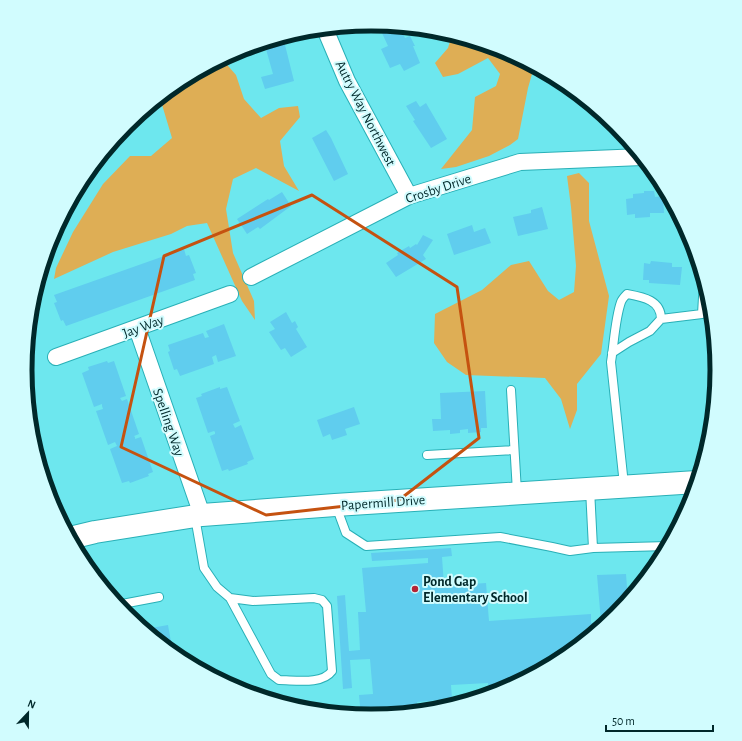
<svg xmlns="http://www.w3.org/2000/svg" width="742" height="741" font-family="'Alegreya Sans',sans-serif">
<style>
.green{fill:#deae55}
.building{fill:#60cdee}
.lines{fill:none;stroke-linecap:round;stroke-linejoin:round}
.service-casing{stroke:#29b0b7;stroke-width:10}
.minor-casing{stroke:#29b0b7;stroke-width:18}
.secondary-casing{stroke:#29b0b7;stroke-width:24}
.service{stroke:#fff;stroke-width:8}
.minor{stroke:#fff;stroke-width:16}
.secondary{stroke:#fff;stroke-width:22}
.marked{fill:none;stroke:#c55210;stroke-width:3;stroke-linejoin:round}
.poi-dot{fill:#b52336;stroke:#d1fcfe;stroke-width:1.5}
.labels{text-anchor:middle;stroke-width:4;stroke-linejoin:round;paint-order:stroke}
.street-label{font-size:14px;fill:#00282a;stroke:#d1fcfe}
.poi-label{font-size:14px;font-weight:bold;fill:#00282a;stroke:#d1fcfe;text-anchor:start}
.rim{fill:none;stroke:#00282a;stroke-width:5}
</style>
<rect width="100%" height="100%" fill="#6de7ee"/>
<path class="green" d="M452,35L504,50L534,67L528,88L518,139L510,145L489,156L456,167L441,169L472,130L475,97L496,86L500,74L488,58L458,74L443,77L435,63L448,48Z
M222,59L236,75L244,99L261,118L279,108L298,106L300,117L280,141L284,166L299,191L256,168L233,179L226,209L233,253L254,301L255,320L242,301L207,223L187,226L171,234L113,252L54,279L56,268L73,232L103,184L130,156H151L172,138L160,98L179,82Z
M579,173L589,183V221L609,296L601,354L577,384V410L570,429L561,399L545,378L466,375L447,362L434,343L435,314L482,290L511,265L529,261L548,291L559,300L574,292L576,266L571,207L567,176Z"/>
<path class="building" d="M397,27H400L405,38L410,36L415,46H413L420,63L404,71L400,64L390,68L381,49L388,46L382,33Z
M283,37L294,81L265,89L261,77L273,74L264,42Z
M416,101L420,107L426,103L447,139L431,148L413,121L415,120L406,106Z
M326,130L331,138L348,174L334,181L312,138Z
M644,191H654L655,197L663,196L664,213H650V217L635,218V214L627,215L626,199L633,198V194L644,193Z
M282,192L291,206L260,229L258,227L247,234L237,219L268,199L269,200Z
M542,207L548,229L518,236L513,217L531,213V210Z
M472,225L474,232L485,228L491,243L454,255L447,234Z
M423,235L433,240L423,255L426,259L396,277L386,263L398,255L397,253L409,246L410,248L416,244L417,245Z
M184,249L186,256L189,255L196,273L193,274L195,280L66,326L63,320L61,321L54,303L57,302L54,295Z
M651,261L672,263V267H682L680,285L649,283V280H643L644,263L650,264Z
M286,312L292,323L295,321L298,327L296,329L307,347L291,357L285,348L281,350L269,332L275,329L270,322Z
M224,324L236,356L218,362L216,355L212,357L214,364L180,376L177,369L174,370L168,352L170,351L168,345L203,333L205,338L209,337L206,331Z
M107,361L108,363L114,361L126,396L120,398L122,401L127,399L139,434L134,436L135,437V439L141,437L153,472L148,474L149,476L130,483L129,481L122,483L110,449L117,446L115,442L108,445L96,411L103,409L102,406V404L94,407L82,373L89,370L88,367Z
M220,387V389L227,387L240,421L233,424L235,428L241,425L254,459L247,462L248,464L229,471L228,469L222,471L210,436L215,434V432L214,431L208,433L196,398L202,396L201,394Z
M485,391L487,428H481V432L468,433V429L460,430V433L450,434V430L433,431L432,419H441L440,393Z
M354,407L360,424L345,429L347,435L332,440L330,434L323,437L317,420Z
M451,548L452,556L442,557L444,586L486,583L489,621L591,614V623L601,622L597,575L626,574L628,601L616,616L563,659L503,691L489,695L488,683L451,685L452,699L417,702L418,712L371,717L361,716L359,695L373,694L370,659L350,660L352,688L343,689L337,596L345,595L349,651L360,650L358,612H366L362,568L428,563V558L372,561L371,553Z
M151,625V628L168,625L173,653H172L140,627Z"/>
<g class="lines">
<g class="service-casing">
<path id="service" d="M661,319L702,314L704,280
M612,353L629,342L650,331L661,319C661,300 643,297 627,294C625,296 622,299 621,302C615,319 614,344 611,362L624,485
M511,390L517,492
M427,455L514,450
M590,489L593,548L668,546
M336,506L346,533L366,546L500,537L552,547L570,551L593,548
M195,517L204,568L217,587L230,598L253,601L314,598L322,600L327,606L332,671C322,685 295,680 279,680L271,674L230,598
M117,605L159,597"/>
</g>
<g class="minor-casing">
<path id="minor" d="M325,29L347,81L409,196
M251,277L409,196L520,162L642,157
M137,328L202,515
M56,357L230,294"/>
</g>
<g class="secondary-casing">
<path id="secondary" d="M70,538L95,532L202,515L335,505L697,482"/>
</g>
<use href="#service" class="service"/>
<use href="#minor" class="minor"/>
<use href="#secondary" class="secondary"/>
</g>
<path class="marked" d="M312,195L457,287L479,438L399,500L266,515L121,447L164,256Z"/>
<circle class="poi-dot" cx="415" cy="589" r="4"/>
<g class="labels">
<g class="street-label">
<text transform="translate(366 113) rotate(63)" y="5">Autry Way Northwest</text>
<text transform="translate(438 188) rotate(-18)" y="5">Crosby Drive</text>
<text transform="translate(143 326) rotate(-20)" y="5">Jay Way</text>
<text transform="translate(169 422) rotate(71)" y="5">Spelling Way</text>
<text transform="translate(383 502) rotate(-4)" y="5">Papermill Drive</text>
</g>
<g class="poi-label">
<text x="423" y="586">Pond Gap<tspan x="423" dy="16">Elementary School</tspan></text>
</g>
</g>
<path d="M0 0H742V741H0ZM32 370a339 339 0 1 1 678 0a339 339 0 1 1-678 0Z" fill="#d1fcfe" fill-rule="evenodd"/>
<path class="rim" d="M32 370a339 339 0 1 1 678 0a339 339 0 1 1-678 0Z"/>
<g transform="translate(28 713) rotate(22)" stroke="#d1fcfe" stroke-width="3" paint-order="stroke">
<path d="M0-3L7 15L0 10L-7 15Z" fill="#00282a"/>
<text y="-6" font-size="11" font-weight="bold" text-anchor="middle" fill="#00282a">N</text>
</g>
<path d="M606 725v6h107v-6" fill="none" stroke="#00282a" stroke-width="2"/>
<text x="612" y="725" font-size="12" fill="#00282a" stroke="#d1fcfe" stroke-width="3" paint-order="stroke">50 m</text>
</svg>
